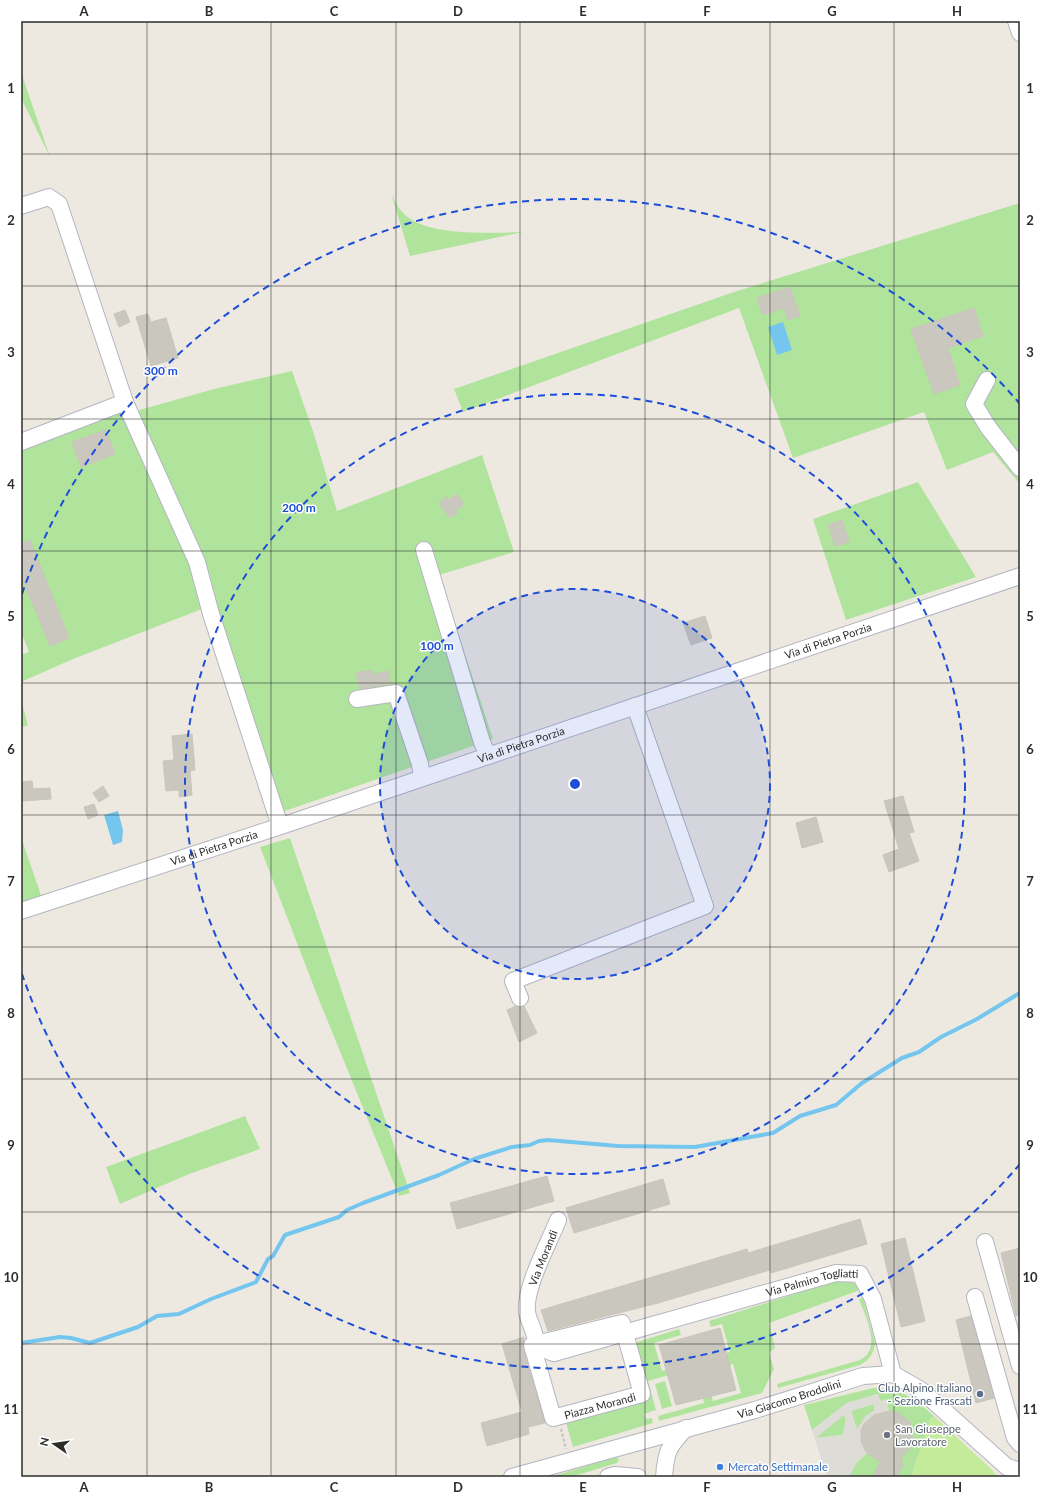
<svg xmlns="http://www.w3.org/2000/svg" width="1041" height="1498" font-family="Lato,sans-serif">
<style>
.green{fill:#b0e49d;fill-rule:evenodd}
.pitch{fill:#c3eb99}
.plaza{fill:#dedcd7;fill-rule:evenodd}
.water{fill:#74c6ef}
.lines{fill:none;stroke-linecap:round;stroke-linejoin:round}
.stream{stroke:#74c6ef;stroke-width:4}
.building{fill:#cac7be;stroke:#cac5b9}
.minor-casing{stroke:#b3b5c0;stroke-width:18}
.path{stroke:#c8c8c8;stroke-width:2.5;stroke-dasharray:3 2;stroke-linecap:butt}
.minor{stroke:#fff;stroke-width:16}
.grid{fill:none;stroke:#2d2d2d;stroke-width:1;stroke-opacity:0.55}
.ring{fill:none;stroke:#1d4ed8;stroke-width:2;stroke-dasharray:7 5}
.service-dot{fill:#5c6f8a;stroke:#fff;stroke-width:1.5}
.worship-dot{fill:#6b7280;stroke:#fff;stroke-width:1.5}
.shop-dot{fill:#3f7fe0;stroke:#fff;stroke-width:1.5}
.labels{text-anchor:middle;stroke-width:3;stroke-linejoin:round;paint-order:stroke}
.street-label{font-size:11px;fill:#2d2d2d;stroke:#fff}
.service-label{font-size:11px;fill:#4e5e75;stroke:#fff;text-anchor:end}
.worship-label{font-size:11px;fill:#5b616d;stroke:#fff;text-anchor:start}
.shop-label{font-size:11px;fill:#366cbe;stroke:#fff;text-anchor:start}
.centre{fill:#1d4ed8;stroke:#fff;stroke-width:2}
.ring-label{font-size:12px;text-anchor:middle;font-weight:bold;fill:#1d4ed8;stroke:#fff;stroke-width:3;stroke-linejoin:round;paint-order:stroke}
.neatline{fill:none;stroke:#2d2d2d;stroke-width:1.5}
.grid-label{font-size:13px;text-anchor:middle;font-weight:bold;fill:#2d2d2d}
</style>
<rect width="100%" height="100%" fill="#eee9e0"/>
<path class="green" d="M21,72L50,157L21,98Z
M391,193C395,202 400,212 409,218C434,236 492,233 523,232L410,256Z
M1020,203V484L993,452L947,470L924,412L793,458L739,308L463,412L454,389L734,292ZM790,287L800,316L789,320L784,308L763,315L757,298ZM974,308L983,336L943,350L947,361L952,359L960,385L934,394L912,329Z
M292,371L314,434L337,511L482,455L514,552L439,575L493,739L282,812L136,411L214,389ZM457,494L464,504L456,510L458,513L450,518L439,503L447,497L449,500ZM372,670L373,675L388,671L391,682L360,690L356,674Z
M122,411L191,566L202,609L73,659L21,682V655L29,652L21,632V575L27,590L46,582L29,540L21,544V445ZM106,430L115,454L81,466L72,442ZM49,588L69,638L50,646L30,595Z
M918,482L976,577L846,620L813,519Z
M21,700L28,725L21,728Z
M21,837L42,898L21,906Z
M290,838L410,1193L399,1196L317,995L260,847Z
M245,1116L260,1149L189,1174L120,1204L106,1167Z
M839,1280L854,1283L860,1290L769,1323L775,1348L769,1353L774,1369L762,1393L659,1421L658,1416L704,1403L700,1387L708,1385L713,1401L741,1393L733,1364L718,1368L715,1356L730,1352L722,1324L711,1327L709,1321Z
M863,1298L875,1343C874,1353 869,1360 860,1365L778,1388L777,1384L860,1360C883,1349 865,1316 859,1299Z
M679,1329L681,1335L654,1343L662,1371L678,1367L679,1372L648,1381L656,1410L644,1414L646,1419L652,1418L653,1423L573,1447L564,1416L642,1394L628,1345Z
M665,1381L672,1406L662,1409L655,1384Z
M873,1388C902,1388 914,1398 935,1417L931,1418L911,1477H897C898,1471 899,1464 900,1459C902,1453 908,1448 911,1443C920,1427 904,1413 889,1411L886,1400L880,1401L878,1394L847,1403L812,1430L804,1405Z
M873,1404L875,1410L866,1416L857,1430L851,1411Z
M844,1414L846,1420L843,1435L815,1438Z
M867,1453L881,1460L873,1477H859L854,1475L853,1477H849L856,1463Z
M616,1457L619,1459L617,1463L571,1477H550Z"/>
<path class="pitch" d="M935,1417L991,1469L998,1477H911L931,1418Z"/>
<path class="plaza" d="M878,1394L880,1401L886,1399L889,1411L874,1415L864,1424L860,1436L863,1446L867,1453L856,1463L849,1477L843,1474L842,1477H833L826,1474L812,1430L847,1403ZM873,1404L875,1410L866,1416L857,1429L851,1411ZM844,1415L846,1420L843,1435L816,1438Z"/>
<path class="water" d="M783,322L792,350L777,355L768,327Z
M118,811L123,830L122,842L113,845L104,815Z"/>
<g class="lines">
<path class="stream" d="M21,1343L60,1337L71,1338L90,1343L138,1327L157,1316L179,1314L211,1299L256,1282L268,1259L273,1256L285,1235L339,1217L347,1210L363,1203L439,1175L474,1159L512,1147L530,1145L539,1141L548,1140L618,1146L695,1147L773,1133L800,1116L836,1105L862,1083L902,1058L919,1052L941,1037L977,1019L1020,993"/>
</g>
<path class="building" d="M790,287L800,316L788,320L784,308L763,315L757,298Z
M974,308L983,336L948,348L960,385L934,394L911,329Z
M125,310L130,322L119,327L114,314Z
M148,314L151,322L166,318L178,358L151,366L136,317Z
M106,430L115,454L81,467L72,442Z
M457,494L464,504L456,510L458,513L450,518L439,503L447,497L449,500Z
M842,520L849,542L835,546L828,525Z
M30,540L69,638L50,646L21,575V544Z
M705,616L712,638L691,645L683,623Z
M372,670L373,675L388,671L391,683L360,689L356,673Z
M192,734L195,770L190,771L192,795L179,797V790L166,791L163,761L174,760L172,736Z
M32,781L33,789L50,788L51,799L23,801L22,782Z
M103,786L109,796L99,802L93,793Z
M903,796L914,832L909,833L919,861L889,872L883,855L899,849L884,801Z
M94,804L98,815L88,819L84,807Z
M816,817L823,842L802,848L796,823Z
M516,1006H524L537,1033L519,1042L507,1010Z
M547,1176L554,1201L457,1229L450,1203Z
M663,1179L670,1204L574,1233L566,1208Z
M860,1219L867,1244L771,1273L770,1270L658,1303L548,1331L541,1310L747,1249L748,1253Z
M905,1238L925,1321L901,1327L881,1244Z
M1020,1248V1315L1016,1316L1001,1253Z
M971,1316L994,1398L976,1403L956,1320Z
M720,1328L736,1390L676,1405L659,1345Z
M524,1337L523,1348L545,1423L528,1427L529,1434L487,1446L481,1423L522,1412L502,1344Z
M889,1411L899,1413L910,1422L913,1434L912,1442L909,1449L901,1458L903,1465L897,1477H873L880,1461L869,1455L865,1450L861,1441V1430L864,1424L874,1415Z"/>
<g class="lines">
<g class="minor-casing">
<g id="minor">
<path d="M1016,21L1020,33"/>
<path d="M21,206L49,197L59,204L125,402L197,562L211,614L280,826"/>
<path d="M987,380L974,404L988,427L1020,468"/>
<path d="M21,442L125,402"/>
<path d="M424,550L482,742L488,756"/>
<path d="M357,699L396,693L420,764L422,778"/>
<path id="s1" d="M21,911L290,823L1020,576"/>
<path d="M520,998L513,981L705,906L635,706"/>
<path id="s2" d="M558,1220C549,1243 524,1288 527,1312C528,1318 531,1324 533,1330C537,1343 540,1349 554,1353L836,1273L860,1274L873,1299L893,1374L921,1390L1007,1467L1020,1471"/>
<path d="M985,1242L1020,1366"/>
<path d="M975,1297L1015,1438L1020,1444"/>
<path d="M622,1323L642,1394L553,1418L532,1345Z"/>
<path id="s3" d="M512,1477L755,1410L863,1376L893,1374"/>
<path d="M608,1477L615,1475L638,1477"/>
<path d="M664,1477C666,1451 668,1447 686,1428"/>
</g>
</g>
<path class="path" d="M561,1429L566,1449"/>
<use href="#minor" class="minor"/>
</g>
<path class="grid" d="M147,21V1477M271,21V1477M396,21V1477M520,21V1477M645,21V1477M770,21V1477M894,21V1477M21,154H1020M21,286H1020M21,419H1020M21,551H1020M21,683H1020M21,815H1020M21,947H1020M21,1079H1020M21,1212H1020M21,1344H1020"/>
<circle cx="575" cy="784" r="195" fill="#1d4ed8" fill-opacity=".12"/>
<g class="ring">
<circle cx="575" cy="784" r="195"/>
<circle cx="575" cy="784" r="390"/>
<path d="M1020 1164A585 585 0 0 1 22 974M22 594A585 585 0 0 1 1020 404"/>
</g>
<circle class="service-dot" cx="980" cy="1394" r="4"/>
<circle class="worship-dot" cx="887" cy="1435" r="4"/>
<circle class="shop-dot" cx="720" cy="1467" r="4"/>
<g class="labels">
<g class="street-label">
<text dy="4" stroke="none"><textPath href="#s1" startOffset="851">Via di Pietra Porzia</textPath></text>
<text dy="4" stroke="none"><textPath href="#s1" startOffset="527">Via di Pietra Porzia</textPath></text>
<text dy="4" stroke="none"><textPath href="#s1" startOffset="203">Via di Pietra Porzia</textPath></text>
<text transform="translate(543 1258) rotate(-68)" y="4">Via Morandi</text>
<text dy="4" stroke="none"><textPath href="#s2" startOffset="418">Via Palmiro Togliatti</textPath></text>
<text dy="4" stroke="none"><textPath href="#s3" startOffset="288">Via Giacomo Brodolini</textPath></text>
<text transform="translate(600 1406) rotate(-15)" y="4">Piazza Morandi</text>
</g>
<g class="service-label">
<text x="972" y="1392">Club Alpino Italiano<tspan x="972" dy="13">- Sezione Frascati</tspan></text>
</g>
<g class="worship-label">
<text x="895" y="1433">San Giuseppe<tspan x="895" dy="13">Lavoratore</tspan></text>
</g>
<g class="shop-label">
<text x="728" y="1471">Mercato Settimanale</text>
</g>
</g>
<circle cx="575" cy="784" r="6" class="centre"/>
<g class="ring-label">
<text x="161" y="375">300 m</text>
<text x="299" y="512">200 m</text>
<text x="437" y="650">100 m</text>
</g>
<rect width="1041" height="1498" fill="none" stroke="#ffffff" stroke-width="44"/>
<g transform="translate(54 1444) rotate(283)" stroke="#ffffff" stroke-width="3" paint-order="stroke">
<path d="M0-3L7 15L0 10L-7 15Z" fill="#2d2d2d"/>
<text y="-6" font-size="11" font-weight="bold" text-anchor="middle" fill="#2d2d2d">N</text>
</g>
<rect x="22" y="22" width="997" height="1454" class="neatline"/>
<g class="grid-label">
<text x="84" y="16">A</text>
<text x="209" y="16">B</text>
<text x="334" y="16">C</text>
<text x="458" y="16">D</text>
<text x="583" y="16">E</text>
<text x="707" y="16">F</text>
<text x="832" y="16">G</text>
<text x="957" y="16">H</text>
<text x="11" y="93">1</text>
<text x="1030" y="93">1</text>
<text x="11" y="225">2</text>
<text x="1030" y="225">2</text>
<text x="11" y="357">3</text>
<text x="1030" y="357">3</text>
<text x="11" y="489">4</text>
<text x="1030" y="489">4</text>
<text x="11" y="621">5</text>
<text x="1030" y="621">5</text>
<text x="11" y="754">6</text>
<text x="1030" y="754">6</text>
<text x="11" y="886">7</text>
<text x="1030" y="886">7</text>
<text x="11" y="1018">8</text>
<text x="1030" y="1018">8</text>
<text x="11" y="1150">9</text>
<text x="1030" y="1150">9</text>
<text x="11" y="1282">10</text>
<text x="1030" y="1282">10</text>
<text x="11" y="1414">11</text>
<text x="1030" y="1414">11</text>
<text x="84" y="1492">A</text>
<text x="209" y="1492">B</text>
<text x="334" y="1492">C</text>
<text x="458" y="1492">D</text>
<text x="583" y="1492">E</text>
<text x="707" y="1492">F</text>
<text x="832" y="1492">G</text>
<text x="957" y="1492">H</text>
</g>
</svg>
